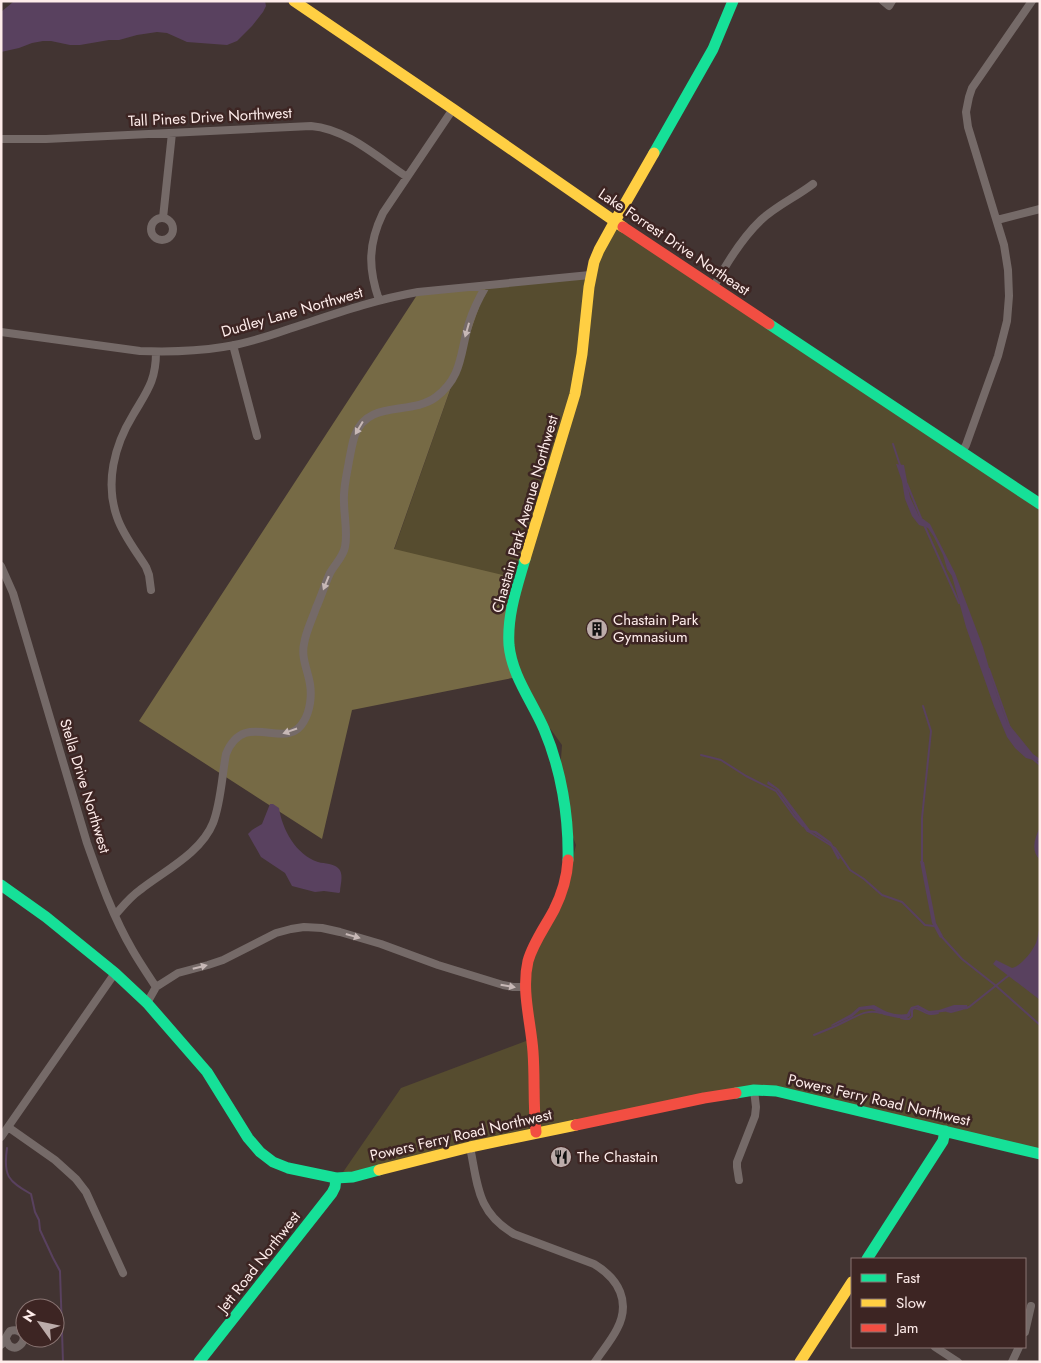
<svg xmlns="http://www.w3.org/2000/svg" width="1041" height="1363" font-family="Jost,sans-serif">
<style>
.green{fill:#564c2f}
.forest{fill:#766a45}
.water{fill:#59415f}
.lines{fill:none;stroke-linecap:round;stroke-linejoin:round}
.stream{stroke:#59415f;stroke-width:2}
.street{stroke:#756a68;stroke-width:8}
.fast{stroke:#16e098;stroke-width:11}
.slow{stroke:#ffcf43;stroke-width:11}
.jam{stroke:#f24e42;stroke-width:11}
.oneway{fill:#c7b8b6}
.labels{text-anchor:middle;stroke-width:5;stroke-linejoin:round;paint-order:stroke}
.street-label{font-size:15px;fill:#feecea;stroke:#3d2523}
.poi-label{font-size:15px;fill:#feecea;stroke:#3d2523;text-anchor:start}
</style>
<rect width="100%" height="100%" fill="#423432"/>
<path class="green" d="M609,219L1040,504V1157L800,1096L757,1094L694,1097L339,1178L401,1088L534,1038L530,986L533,953L565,891L576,845L558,799L562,745L521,688L394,550L486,288L589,277Z"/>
<path class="forest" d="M486,288L394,549L515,578L507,614L517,677L352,710L322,839L139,721L419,292Z"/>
<path class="water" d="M265,1L266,6L263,12L252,26L237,41L227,45L187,42L167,33L157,32L137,35L119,40H109L80,45H70L51,41H43L32,43L19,48L1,52V12L13,2Z
M896,464L904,465L910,497L919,516L930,524L955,573L983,647L994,685L1007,722L1033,754L1040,759V762L1026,758L1015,748L1007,737L994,706L966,627L952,576L947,569L943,555L934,537L928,528L919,525L912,516L905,499L902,481Z
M768,781L779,789L810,830L816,831L831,842L840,858L838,860L829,843L814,833L807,832L776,789L767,784Z
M270,804H273L279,808C282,829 296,855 318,862C325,864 334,863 339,869C344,875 340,886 340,892L339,893L324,891L315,892L292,886L285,873L261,857L248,834L252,830L262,824Z
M1040,827V860C1030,850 1035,838 1040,827Z
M920,861L924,862L936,923L943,936L940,938L932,923Z
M1040,927V1000L993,964L996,960L1012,968C1021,966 1032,952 1036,943C1038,938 1038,932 1040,927Z
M874,1005C884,1011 894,1016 907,1014L911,1007L918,1005L929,1011L939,1010L954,1005H967L968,1009L934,1013H928L916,1007L911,1010L910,1016L907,1018H898L884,1015L872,1009L860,1010L852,1017L832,1026L831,1025L851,1014L859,1007Z"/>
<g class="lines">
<path class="stream" d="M893,444L900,465
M907,484L921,518
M925,527L959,603
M989,669L1010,728
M701,755L721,760L746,776L776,791L794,816L803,826
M1033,759L1040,765
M808,831L835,848L850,870L864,879L882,895L902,902L925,925L934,926
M922,862V818L931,731L923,706
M941,936L962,959L995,985L1040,1025
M966,1008L969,1007L1008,976
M947,1011L951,1012L962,1009
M901,1018L905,1019H909L912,1016V1010L914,1008C924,1009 925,1017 938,1013
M814,1035C824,1031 834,1027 844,1022C858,1016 865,1009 881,1013
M7,1148C3,1176 8,1181 31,1194L35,1212L39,1220L40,1230L53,1258L60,1271L63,1362"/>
<path class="street" d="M883,1L889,6L892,1
M1,139H46L311,126C347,129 377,157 407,177
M163,218L172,133
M151 229a11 11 0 1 1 22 0a11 11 0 1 1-22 0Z
M997,220L1040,209
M713,288C726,264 741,239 761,220C776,206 796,197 813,184
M379,300C368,268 368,244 383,213L453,109
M1,332L140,351C165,352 198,351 223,347C244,344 266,337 286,330C329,316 372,300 418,292L590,275
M233,345L257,436
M962,452L966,445L998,356L1007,321L1009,296L1008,270L1004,245L968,127L966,112L969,97L972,88L1032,1
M1,566L13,593L87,843C100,880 113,917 133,951C140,963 148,975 156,987
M151,590L149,575L146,567C136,551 123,535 117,517C105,483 114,446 133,415C147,391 156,381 156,352
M115,915C123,906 130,897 140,890C164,871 201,853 213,823C221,803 222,775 226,754C245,707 286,754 304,721C310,711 312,696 310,684C308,671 301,658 304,644C306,631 312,620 316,608C321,597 325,584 330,573C335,564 343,557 345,547C348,533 344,516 344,502C343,488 347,474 349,461C351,452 352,443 355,435C368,399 411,416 436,397C463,377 460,352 469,323C473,310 479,298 486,286
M147,1003L156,987L178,973L208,965L223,960L276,933L291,929L304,927L322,928L340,932L381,944L438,965L503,985L513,987H527
M8,1127L55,1160L76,1179L86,1192L123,1273
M1,1137L115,973
M470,1147C478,1186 477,1212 514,1234L594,1264C619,1279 631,1302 617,1329C611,1341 602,1351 595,1362
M739,1180L737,1167V1162L755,1116L756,1107L754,1090
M1025,1332L1031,1306
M1,1345C5,1341 7,1334 10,1331C13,1330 16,1330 18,1331C34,1337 12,1360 6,1339
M935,1347L958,1362
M1012,1362L1019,1347"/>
<path class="fast" d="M654,153L713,49L733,1
M769,324L1040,504
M525,559C517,587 507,615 509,645C512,676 532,701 544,729C561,769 569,816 568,860
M1,885L46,917L115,973L147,1003L207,1072L248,1138L260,1152L273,1162L288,1168L336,1178L353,1177L379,1170
M736,1093L754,1090L776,1091L1040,1154
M867,1259L943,1141L945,1131
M199,1362L332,1193L335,1187L336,1178"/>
<path class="slow" d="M294,1L453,109L623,227
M525,559L575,394L582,354L589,287L594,262L599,250L615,221L654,153
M379,1170L470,1147L576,1125
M800,1362L852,1282"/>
<path class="jam" d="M623,227L769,324
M576,1125L704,1098L736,1093
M536,1132C533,1105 535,1079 533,1052C531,1022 521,991 528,961C533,943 545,927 554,910C562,894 567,878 568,860"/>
</g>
<defs><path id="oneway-solid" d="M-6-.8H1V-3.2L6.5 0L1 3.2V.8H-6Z" transform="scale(1.25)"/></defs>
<g class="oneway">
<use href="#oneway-solid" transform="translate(467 330) rotate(106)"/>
<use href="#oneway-solid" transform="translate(359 428) rotate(121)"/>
<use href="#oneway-solid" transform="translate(326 583) rotate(112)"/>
<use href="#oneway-solid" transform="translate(290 731) rotate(161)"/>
<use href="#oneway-solid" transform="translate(353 936) rotate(16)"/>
<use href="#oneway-solid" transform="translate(200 967) rotate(-14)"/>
<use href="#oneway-solid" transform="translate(508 986) rotate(10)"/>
</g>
<defs>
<g id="building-disc" transform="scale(1.125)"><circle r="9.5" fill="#bcacaa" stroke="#3d2523"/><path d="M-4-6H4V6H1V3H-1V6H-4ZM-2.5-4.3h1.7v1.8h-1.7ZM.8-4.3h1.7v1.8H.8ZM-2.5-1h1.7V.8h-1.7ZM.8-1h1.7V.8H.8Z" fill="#111"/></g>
<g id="restaurant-disc" transform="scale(1.125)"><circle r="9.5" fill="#bcacaa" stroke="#3d2523"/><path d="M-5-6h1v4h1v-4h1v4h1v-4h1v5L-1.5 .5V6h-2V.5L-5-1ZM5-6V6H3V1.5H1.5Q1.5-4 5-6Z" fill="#111"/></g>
</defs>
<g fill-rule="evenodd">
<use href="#building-disc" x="597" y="629"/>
<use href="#restaurant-disc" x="561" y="1157"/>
</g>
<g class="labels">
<g class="street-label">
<text transform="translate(210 117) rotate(-3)" y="5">Tall Pines Drive Northwest</text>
<text transform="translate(674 242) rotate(34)" y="5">Lake Forrest Drive Northeast</text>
<text transform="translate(292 312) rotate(-16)" y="5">Dudley Lane Northwest</text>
<text transform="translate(525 514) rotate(-74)" y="5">Chastain Park Avenue Northwest</text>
<text transform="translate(85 786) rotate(73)" y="5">Stella Drive Northwest</text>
<text transform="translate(879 1100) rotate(13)" y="5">Powers Ferry Road Northwest</text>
<text transform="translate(461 1135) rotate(-13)" y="5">Powers Ferry Road Northwest</text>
<text transform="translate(259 1262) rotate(-52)" y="5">Jett Road Northwest</text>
</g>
<g class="poi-label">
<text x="613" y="625">Chastain Park<tspan x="613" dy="17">Gymnasium</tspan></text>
<text x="577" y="1162">The Chastain</text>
</g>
</g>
<rect width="1041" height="1363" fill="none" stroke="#feecea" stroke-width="5"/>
<rect x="851" y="1258" width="175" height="90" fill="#3d2523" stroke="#8a7573"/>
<rect x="861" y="1274" width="25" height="8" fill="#16e098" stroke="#8a7573"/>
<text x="896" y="1283" font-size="15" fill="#feecea">Fast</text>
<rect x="861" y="1299" width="25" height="8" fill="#ffcf43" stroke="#8a7573"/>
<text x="896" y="1308" font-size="15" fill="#feecea">Slow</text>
<rect x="861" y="1324" width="25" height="8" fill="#f24e42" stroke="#8a7573"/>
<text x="896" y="1333" font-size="15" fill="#feecea">Jam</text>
<g transform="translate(40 1323) rotate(303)"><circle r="24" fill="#3d2523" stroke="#8a7573"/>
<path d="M0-4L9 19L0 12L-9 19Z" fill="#bcacaa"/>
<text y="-8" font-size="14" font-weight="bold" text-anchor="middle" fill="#feecea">N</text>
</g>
</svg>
